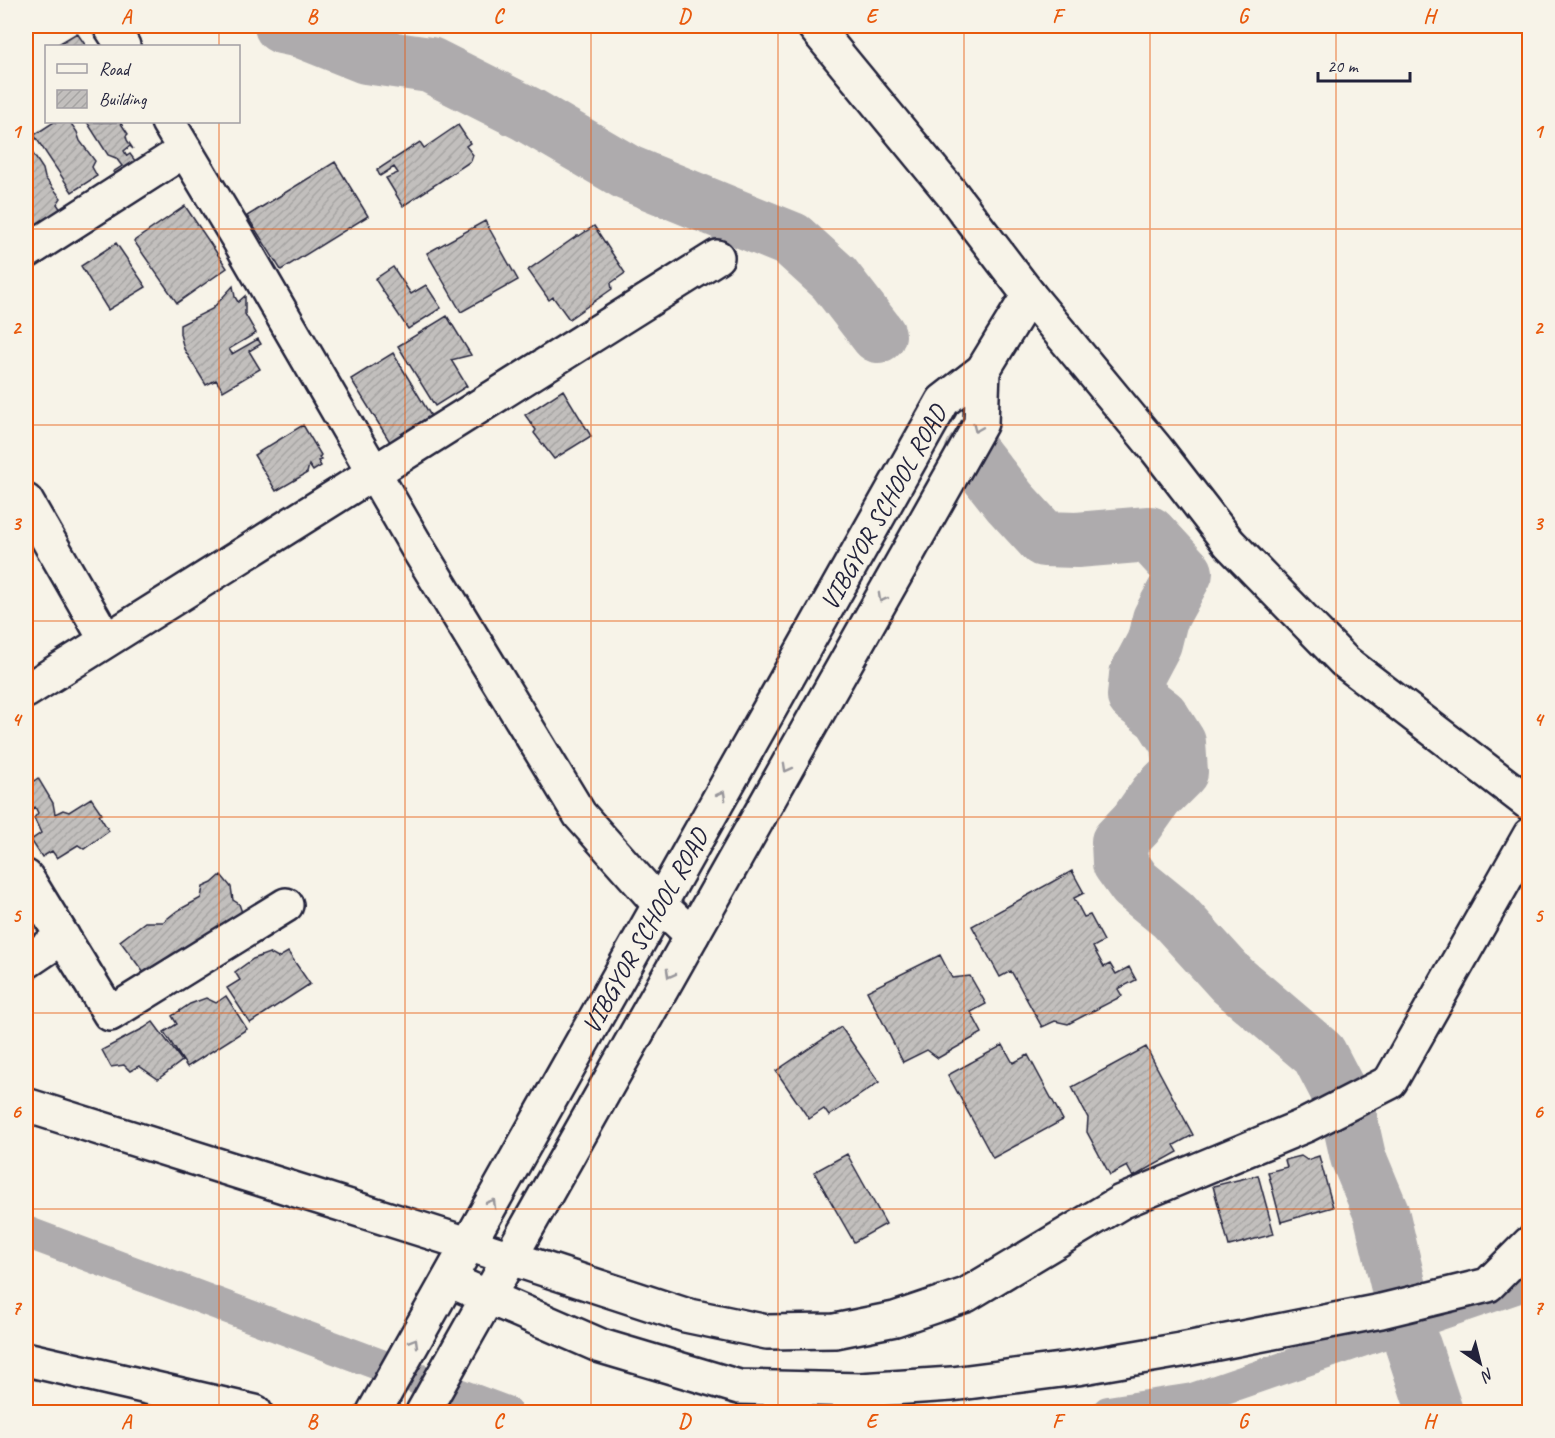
<svg xmlns="http://www.w3.org/2000/svg" width="1555" height="1438" font-family="Caveat,sans-serif">
<style>
.lines{fill:none;stroke-linecap:round;stroke-linejoin:round}
.canal{stroke:#aeabad;stroke-width:32}
.river{stroke:#aeabad;stroke-width:56}
.building{fill:url(#building-hatch);stroke:#22223b;stroke-width:1.5}
.minor-casing{stroke:#22223b;stroke-width:38}
.major-casing{stroke:#22223b;stroke-width:38}
.minor{stroke:#f7f3e8;stroke-width:33}
.major{stroke:#f7f3e8;stroke-width:33}
.oneway{stroke:#97959a}
.grid{fill:none;stroke:#e8590c;stroke-width:1.5;stroke-opacity:0.55}
.labels{text-anchor:middle;stroke-width:4.5;stroke-linejoin:round;paint-order:stroke}
.street-label{font-size:26px;fill:#22223b;stroke:#f7f3e8}
.neatline{fill:none;stroke:#e8590c;stroke-width:2}
.grid-label{font-size:20px;text-anchor:middle;font-weight:bold;fill:#e8590c}
</style>
<defs>
<pattern id="building-hatch" width="6" height="6" patternUnits="userSpaceOnUse" patternTransform="scale(1.5)"><rect width="6" height="6" fill="#c2bfbd"/><path d="M-1 1l2-2M0 6l6-6M5 7l2-2" fill="none" stroke="#a6a4a3"/></pattern>
</defs>
<rect width="100%" height="100%" fill="#f7f3e8"/>
<filter id="ink" filterUnits="userSpaceOnUse"><feTurbulence type="fractalNoise" baseFrequency=".0167" numOctaves="2"/><feDisplacementMap in="SourceGraphic" scale="12" xChannelSelector="R" yChannelSelector="G"/><feConvolveMatrix kernelMatrix="1 2 1 2 8 2 1 2 1" color-interpolation-filters="sRGB"/></filter>
<g filter="url(#ink)">
<g class="lines">
<path class="canal" d="M26,1232L506,1412
M1108,1412L1193,1399L1530,1283"/>
<path class="river" d="M282,26L301,30L366,56L430,65L527,114L628,173L792,240L834,278L878,335
M972,454L1010,502L1044,539L1077,540L1149,534L1185,573L1160,619L1154,643L1137,675L1135,696L1161,716L1178,743L1180,772L1156,796L1137,823L1119,842L1120,863L1135,884L1173,915L1232,980L1319,1054L1347,1108L1358,1157L1381,1212L1399,1288
M1413,1346L1435,1412"/>
</g>
<path class="building" d="M77,33L86,46H55Z
M54,122H70L77,132L80,141L95,161L92,167L97,176L72,192L34,135Z
M87,122H120L128,134L126,136L127,140L133,149L130,146L124,151L127,156L130,154L139,166L120,181L113,172L122,166L116,158L108,155Z
M458,125L470,143L466,146L473,155L471,161L403,206L386,178L398,173L394,167L380,176L377,170L420,142L424,148Z
M31,151L43,169L45,178L61,198L57,204L63,213L38,229L26,211V155Z
M335,162L368,216L281,270L247,216Z
M185,206L227,268L177,303L134,241Z
M485,221L518,280L461,312L427,253Z
M594,226L625,273L611,283L612,289L569,319L553,297L549,300L528,270L577,236H579Z
M116,243L146,287L108,310L81,266Z
M393,267L411,294L426,285L441,308L408,329L375,279Z
M233,286L235,297L238,302L245,296V314L256,333L229,349L232,354L258,339L261,344L249,351L260,369L223,391L216,380L206,385L184,349L180,334V325L212,309Z
M447,316L471,355L451,360L467,386L435,406L398,346Z
M393,353L431,416L390,442L351,379Z
M563,390L591,436L554,459L534,433L536,430L525,415Z
M303,425L321,455L319,458L321,460L318,461L321,466L313,471L309,465L307,473L276,491L254,455Z
M31,776L34,781L38,778L53,803L55,814L63,810L69,812L91,798L102,814L99,815L109,831L84,849L78,845L57,858L52,851L42,857L31,840L41,833L34,818L38,813L35,807L26,817V780Z
M1072,871L1084,893L1074,898L1084,917L1090,915L1104,941L1093,947L1104,967L1110,964L1116,974L1129,967L1136,980L1118,989L1122,996L1068,1024L1055,1021L1042,1027L1011,971L1000,977L972,926Z
M221,875L231,887L233,900L239,904L244,918L147,977L120,941L145,922H163L177,911L201,898L203,887L212,883Z
M288,952L310,984L250,1023L227,988L240,980L235,972L253,959L269,953L278,958Z
M940,955L952,978L970,976L986,1004L971,1012L982,1033L938,1058L927,1050L903,1062L867,991Z
M226,996L247,1029L187,1067L164,1032L177,1024L172,1016L190,1004L206,998L216,1003Z
M153,1022L182,1061L158,1079L139,1066L130,1071L124,1065L111,1067L102,1050L144,1028Z
M841,1027L879,1082L829,1116L824,1109L809,1119L776,1071Z
M1003,1045L1013,1063L1028,1055L1063,1120L993,1158L948,1075Z
M1146,1047L1193,1135L1174,1145L1178,1152L1133,1177L1127,1166L1110,1175L1087,1132L1088,1118L1072,1087Z
M847,1154L886,1224L854,1242L814,1172Z
M1301,1156L1307,1160L1319,1156L1333,1207L1281,1222L1268,1172L1287,1167L1285,1160Z
M1258,1175L1274,1234L1229,1246L1213,1186Z"/>
<g class="lines">
<g class="minor-casing">
<path id="minor" d="M110,26L123,46
M168,122L239,240L417,547L580,815L660,905L692,935
M26,252L185,150
M26,501L106,640
M26,691L717,257
M26,877L110,1014L286,905
M26,962L63,937
M26,1105L468,1244L685,1315L767,1332L835,1331L895,1319L966,1295L1121,1202L1306,1125L1390,1082L1530,835
M449,1280L601,1346L739,1387L860,1390L952,1384L1077,1368L1181,1350L1381,1311L1488,1285L1530,1243
M26,1359L255,1412"/>
</g>
<g class="major-casing">
<g id="major">
<path d="M814,26L952,194L1029,295L1157,450L1229,543L1344,661L1530,804"/>
<path id="s1" d="M374,1412L943,401L983,370L1029,295"/>
<path d="M423,1412L981,423L983,370"/>
</g>
</g>
<use href="#minor" class="minor"/>
<use href="#major" class="major"/>
</g>
<defs><path id="oneway-chevron" d="M-2-3.5L2.5 0L-2 3.5" fill="none" stroke-width="1.6" stroke-linecap="round" stroke-linejoin="round" transform="scale(1.5)"/></defs>
<g class="oneway">
<use href="#oneway-chevron" transform="translate(977 428) rotate(113)"/>
<use href="#oneway-chevron" transform="translate(882 598) rotate(119)"/>
<use href="#oneway-chevron" transform="translate(787 768) rotate(119)"/>
<use href="#oneway-chevron" transform="translate(722 795) rotate(-61)"/>
<use href="#oneway-chevron" transform="translate(670 974) rotate(119)"/>
<use href="#oneway-chevron" transform="translate(492 1203) rotate(-60)"/>
<use href="#oneway-chevron" transform="translate(414 1342) rotate(-60)"/>
</g>
</g>
<path class="grid" d="M219,26V46M405,26V1412M591,26V1412M778,26V1412M964,26V1412M1150,26V1412M1336,26V1412M219,122V1412M26,229H1530M26,425H1530M26,621H1530M26,817H1530M26,1013H1530M26,1209H1530"/>
<g class="labels">
<g class="street-label">
<text dy="9" stroke="none"><textPath href="#s1" startOffset="1038">VIBGYOR SCHOOL ROAD</textPath></text>
<text dy="9" stroke="none"><textPath href="#s1" startOffset="552">VIBGYOR SCHOOL ROAD</textPath></text>
</g>
</g>
<rect width="1555" height="1438" fill="none" stroke="#f7f3e8" stroke-width="66"/>
<rect x="45" y="45" width="195" height="78" fill="#f7f3e8" stroke="#a29fa3" stroke-width="1.5"/>
<rect x="57" y="64" width="30" height="9" fill="#f7f3e8" stroke="#a29fa3" stroke-width="1.5"/>
<text x="99" y="75" font-size="18" fill="#22223b">Road</text>
<rect x="57" y="90" width="30" height="18" fill="url(#building-hatch)" stroke="#a29fa3" stroke-width="1.5"/>
<text x="99" y="105" font-size="18" fill="#22223b">Building</text>
<g transform="translate(1480 1363) rotate(145)" stroke="#f7f3e8" stroke-width="4.5" paint-order="stroke">
<path d="M0-4.5L10 22L0 15L-10 22Z" fill="#22223b"/>
<text y="-9" font-size="16" font-weight="bold" text-anchor="middle" fill="#22223b">N</text>
</g>
<path d="M1318 72v9h92v-9" fill="none" stroke="#22223b" stroke-width="3"/>
<text x="1327" y="72" font-size="18" fill="#22223b" stroke="#f7f3e8" stroke-width="4.5" paint-order="stroke">20 m</text>
<rect x="33" y="33" width="1489" height="1372" class="neatline"/>
<g class="grid-label">
<text x="126" y="23">A</text>
<text x="312" y="23">B</text>
<text x="498" y="23">C</text>
<text x="684" y="23">D</text>
<text x="871" y="23">E</text>
<text x="1057" y="23">F</text>
<text x="1243" y="23">G</text>
<text x="1429" y="23">H</text>
<text x="16" y="138">1</text>
<text x="1538" y="138">1</text>
<text x="16" y="334">2</text>
<text x="1538" y="334">2</text>
<text x="16" y="530">3</text>
<text x="1538" y="530">3</text>
<text x="16" y="726">4</text>
<text x="1538" y="726">4</text>
<text x="16" y="922">5</text>
<text x="1538" y="922">5</text>
<text x="16" y="1118">6</text>
<text x="1538" y="1118">6</text>
<text x="16" y="1314">7</text>
<text x="1538" y="1314">7</text>
<text x="126" y="1428">A</text>
<text x="312" y="1428">B</text>
<text x="498" y="1428">C</text>
<text x="684" y="1428">D</text>
<text x="871" y="1428">E</text>
<text x="1057" y="1428">F</text>
<text x="1243" y="1428">G</text>
<text x="1429" y="1428">H</text>
</g>
</svg>
